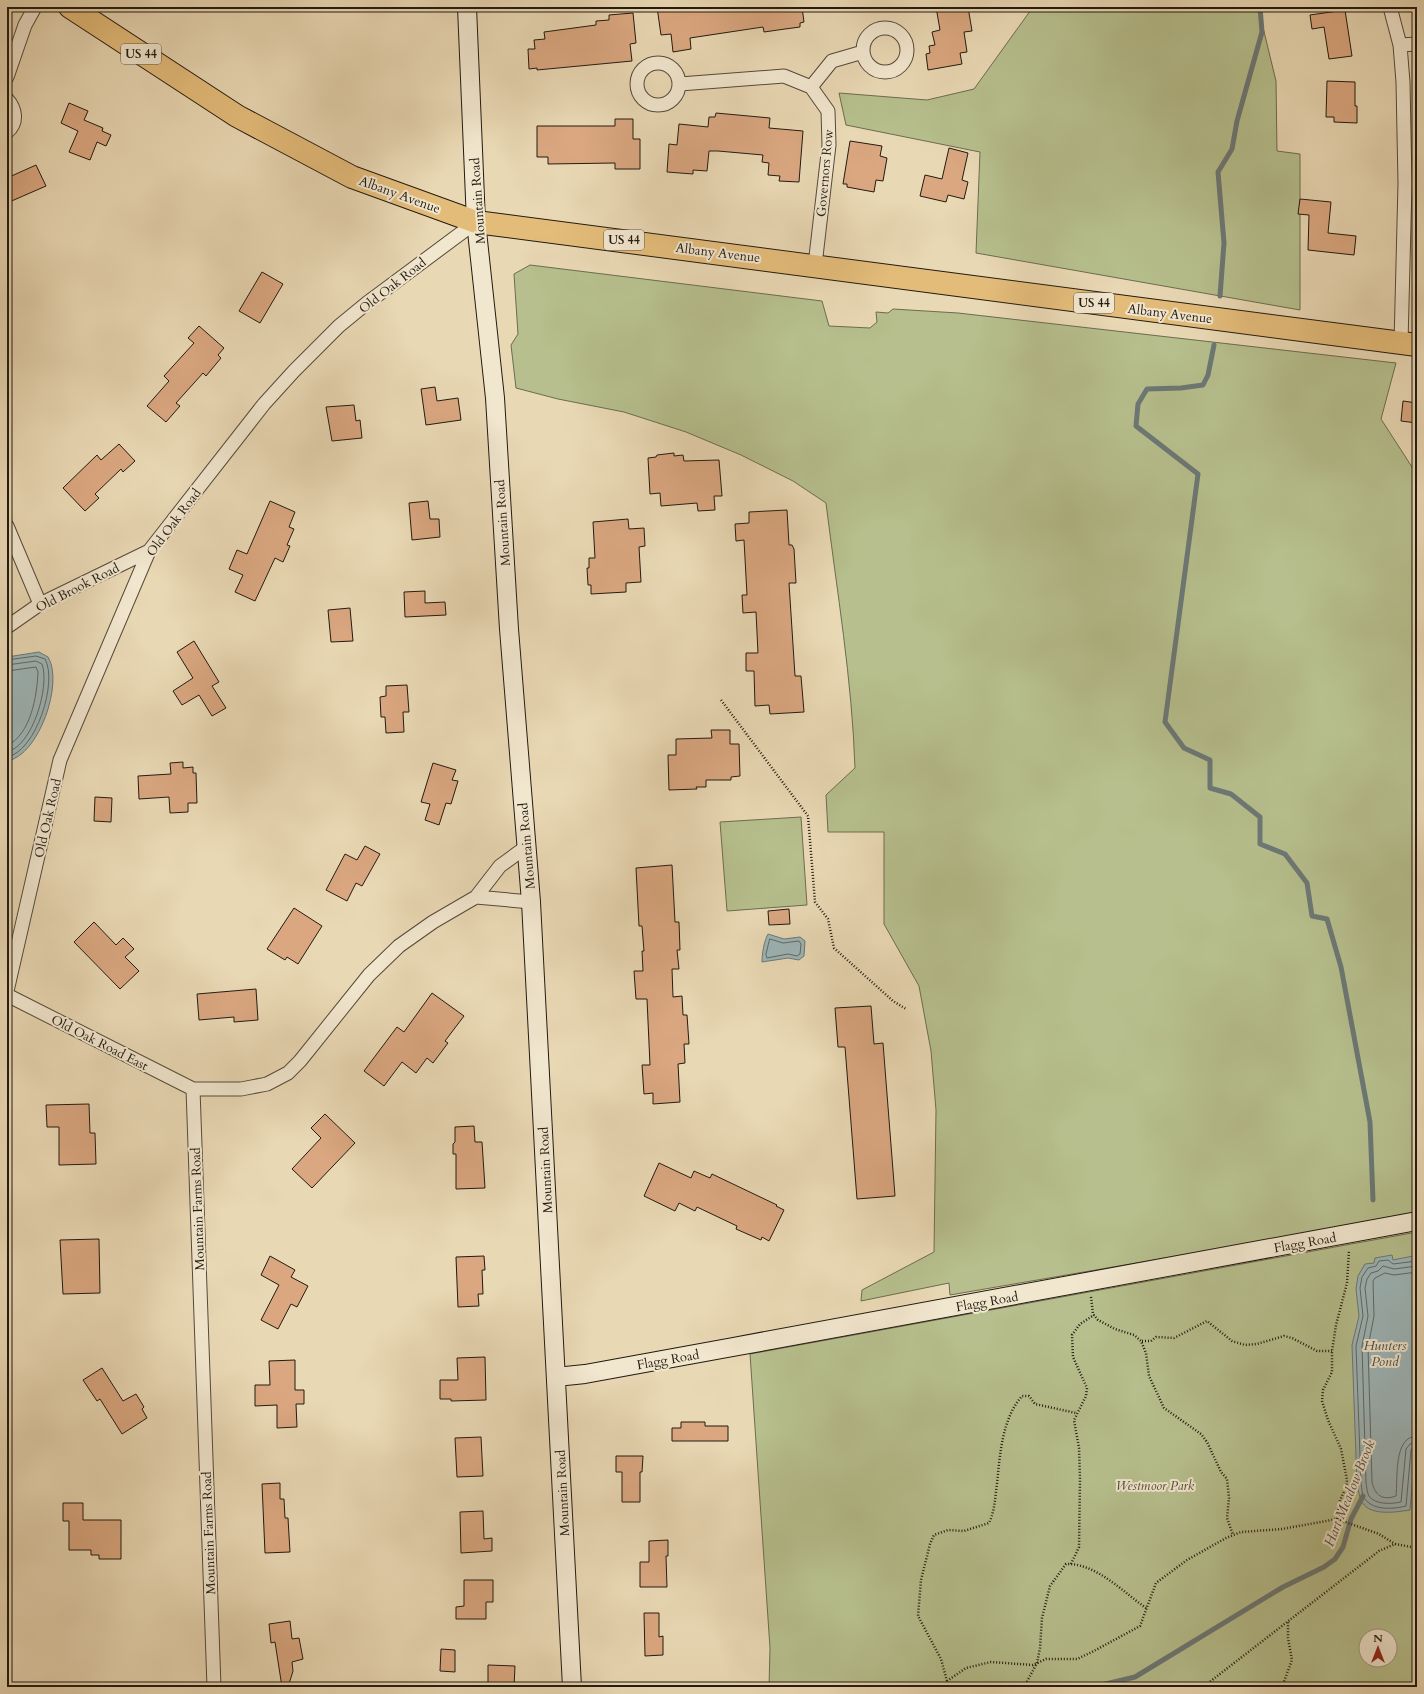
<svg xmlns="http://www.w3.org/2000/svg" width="1424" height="1694" font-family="Cardo,serif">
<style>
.green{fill:#b6bf8d;stroke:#6c6c4f;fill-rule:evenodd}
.water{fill:#9db6b9;stroke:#6c7876}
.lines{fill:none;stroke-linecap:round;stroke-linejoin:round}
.shore{stroke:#606865;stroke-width:1}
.stream{stroke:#6c7876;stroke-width:5}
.building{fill:#daa780;stroke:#221a11}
.street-casing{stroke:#544a3a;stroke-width:15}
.secondary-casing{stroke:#221a11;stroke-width:20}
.highway-casing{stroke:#221a11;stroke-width:24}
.path{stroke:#221a11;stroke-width:2.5;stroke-dasharray:1 2;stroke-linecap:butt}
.street{stroke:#f1e6ce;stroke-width:13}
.secondary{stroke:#f1e6ce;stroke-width:18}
.highway{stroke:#e4bc7a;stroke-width:22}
.labels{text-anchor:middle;stroke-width:4;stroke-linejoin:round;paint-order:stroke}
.shield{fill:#f1e6ce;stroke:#60574a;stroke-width:1}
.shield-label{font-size:12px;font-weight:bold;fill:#221a11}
.street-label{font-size:13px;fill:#221a11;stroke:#f1e6ce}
.park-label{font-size:13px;font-style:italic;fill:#4e4c36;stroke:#f1e6ce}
.water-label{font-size:14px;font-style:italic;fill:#4d514c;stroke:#f1e6ce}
</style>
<rect width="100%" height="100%" fill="#e9d8b4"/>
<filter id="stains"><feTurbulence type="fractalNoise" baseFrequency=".005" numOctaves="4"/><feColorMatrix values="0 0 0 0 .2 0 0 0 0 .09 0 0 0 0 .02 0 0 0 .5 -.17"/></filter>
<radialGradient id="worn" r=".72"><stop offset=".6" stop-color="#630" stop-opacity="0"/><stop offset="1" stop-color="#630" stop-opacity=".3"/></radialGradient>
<path class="green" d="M1033,7H1258L1276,81L1277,151L1300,154V310L976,253L980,152L846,125L839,93L927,100L974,89Z
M530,265L822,301L829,326L870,328L877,322L876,312L888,313L893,309L958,313L1396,363L1381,419L1412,467L1417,482V1212L1270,1240L950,1295L949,1283L861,1301L862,1290L934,1252L936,1110L931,1051L919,986L884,924V832H828L826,795L855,768C852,679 837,592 826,503L793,481L741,455L686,432L624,412L558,399L516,388L511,345L518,334L514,274Z
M801,817L807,905L727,911L720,822Z
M1417,1232V1687H769L770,1648L750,1354ZM1366,1636H1390V1660H1366Z"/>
<path class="water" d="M39,652L48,657C64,682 39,756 7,761V657Z
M768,934L784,939L800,937L805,941L804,956L799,960L788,958L762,962C762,954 764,941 768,934Z
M1392,1255L1393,1260L1413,1256L1417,1257V1429L1410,1510C1396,1512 1368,1517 1361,1500C1359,1495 1358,1489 1357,1484L1352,1345L1359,1316L1356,1289L1358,1276L1365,1264L1374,1263L1375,1258Z"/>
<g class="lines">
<path class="shore" d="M7,660L36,656L45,659C58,682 36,752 7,757
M7,665L36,661L42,664C50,686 33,746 7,752
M7,671L36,667L38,672C37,696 31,734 7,746
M770,939L783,943L799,941L801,944L800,954L797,956L788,954L767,958L766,955Z
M1417,1261L1393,1264L1388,1260L1379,1261L1376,1266L1368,1268L1362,1277L1360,1288L1363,1316L1356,1346L1361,1484C1362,1488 1362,1496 1365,1499C1374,1511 1394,1509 1406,1506L1411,1450L1413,1447H1417
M1417,1266L1394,1269L1383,1266L1378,1271L1371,1273L1367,1279L1365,1288L1368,1316L1362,1346L1366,1483C1367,1487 1367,1493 1369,1496C1375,1505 1392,1504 1401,1502L1406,1449L1410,1444L1417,1442
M1417,1272L1394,1275L1385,1273L1375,1278L1373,1281L1374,1316L1368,1347L1372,1482C1375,1495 1382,1501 1396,1496C1398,1479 1393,1436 1417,1436"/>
<path class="stream" d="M1220,296L1224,243L1218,172L1232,149L1237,121L1262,32L1260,7
M1214,345L1208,375L1203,385L1181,388L1147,389L1138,404L1136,426L1198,474L1165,722L1184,748L1210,760V788L1231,794L1260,817V844L1285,854L1307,883L1312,916L1327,919L1341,967L1370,1122L1373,1200
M1093,1687L1135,1677L1283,1587L1324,1567L1335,1559L1343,1547L1351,1519L1363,1496"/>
</g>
<path class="building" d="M657,7H802L804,22L800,23V27L785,29L764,32L763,27L690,38L691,49L673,52L671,34L661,35Z
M936,7H968L972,31L964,32L967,52L960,53L962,64L928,70L926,54L930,53L929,46L935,45L932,32L940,30Z
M1345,10L1352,56L1329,59L1324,27L1312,29L1310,15Z
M633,13L636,43L630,44L632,61L537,70V68L529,69L528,49H535L534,40L545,39L544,32L596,25V21L609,20V15Z
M1327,81L1355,82V106H1357V123L1334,122V117H1326Z
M69,103L88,111L84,120L103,128L102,131L111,135L106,146L97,142L90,160L69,152L78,131L61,123Z
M716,113L770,118L769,128L803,131L799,182L779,181L780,176L768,175L769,163L762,162L763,155L718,151H709L707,171L693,170V174L667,172L669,144L677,145L679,124L708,127L709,117H715Z
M615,119H633V139H640V169H615V163L548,164V157H537V126H615Z
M850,141L882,146L880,156L887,158L883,181L876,180L874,192L847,187V184H843Z
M949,148L968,153L962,180L968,182L964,199L948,195L946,202L920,196L925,175L942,179Z
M36,165L46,186L7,203V178Z
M1300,199L1331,202L1328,233L1356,236L1354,255L1308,250L1309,215L1298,214Z
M262,272L283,284L260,323L239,311Z
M199,326L224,348L218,355L221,358L206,376L203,373L176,403L180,406L166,422L147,406L169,381L164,376L194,343L188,338Z
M435,387L437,401L458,398L461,420L426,425L421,389Z
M1403,401L1417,403V423L1401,421Z
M354,405L356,421L360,420L362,438L332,441L326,407Z
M119,444L135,461L123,472L121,469L95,494L99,498L85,511L63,488L97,455L101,460Z
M674,453V456L683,455L684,461L719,460L722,496H714L715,510L698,511L697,503L661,506L660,493L650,494L648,458L656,457L657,455Z
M270,501L295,512L289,527L294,529L287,545L290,546L283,562L275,558L255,601L235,592L243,575L229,569L237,550L247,554Z
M428,501L430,519H439L440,537L412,540L409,503Z
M787,510L789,545H792L794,549L796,583H789L795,676H801L804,712L770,714L769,705L755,706L754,671H746V653H758L756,612L743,613L742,595H747L744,540L736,541L735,524L749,523V512Z
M628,519L629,529L644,528L645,546L639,547L641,582L626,583V592L591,594V585H588L587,568H589V558H595L593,522Z
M425,591V603L445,602L446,615L405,617L404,592Z
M350,608L353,641L331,642L328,610Z
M194,641L219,682L212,686L226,708L212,716L199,695L182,705L173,691L193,678L177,652Z
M407,685L409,712H403L404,732L386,733L385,717H381L380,697L386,696V686Z
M711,730H730V744H739L740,776L731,777V780H706V787H696L697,789L669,790L668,755H676V739L712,738Z
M183,762V768L193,767V773H196L197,803H188V812L170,813L169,797L139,799L138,776L171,774L170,763Z
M433,763L456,770L452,780L458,781L451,804L446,803L439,825L425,820L430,804L421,802Z
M95,797L112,798L111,822L94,821Z
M365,846L380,854L362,886L356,883L347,901L326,890L345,854L357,860Z
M672,865L675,922H679L680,950H677L679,969H672L673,997L682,996L683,1015H687L689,1044H684L685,1063L678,1064L680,1102L653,1104V1093L644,1094L642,1065H650L647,999H636L634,971H643L642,951H644L642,926H639L636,868Z
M294,908L322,926L298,964L287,957L285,960L267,949Z
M789,909L790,924L769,925L768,911Z
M94,922L116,945L123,938L134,949L125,957L139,971L120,989L74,942Z
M256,989L258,1020L234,1022V1017L199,1020L197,994Z
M432,993L464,1016L445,1041L448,1043L433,1063L427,1058L416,1073L402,1062L384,1086L364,1071L397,1027L404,1032Z
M871,1006L874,1044L883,1043L895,1196L857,1199L845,1047H838L835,1008Z
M89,1104L90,1133H95L96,1164L59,1165V1127H47L46,1105Z
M325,1114L355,1143L312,1188L292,1169L321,1138L311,1128Z
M474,1126L475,1142H482L485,1188L456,1189V1154H453V1144L455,1142V1127Z
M659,1163L691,1178L694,1171L710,1178L712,1174L777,1205L776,1206L784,1210L769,1241L762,1237L761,1240L736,1229L737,1226L697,1207L695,1211L679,1203L675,1211L644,1196Z
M99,1239L100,1293L63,1294L60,1240Z
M270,1256L295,1270L291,1277L308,1286L297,1307L291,1304L278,1329L261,1320L279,1285L261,1275Z
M484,1256L485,1270H482L483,1294H478L479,1306L458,1307L456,1257Z
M485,1357L486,1400L451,1401V1399H440V1380H458L457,1358Z
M295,1360V1390H304V1404H296L297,1427L277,1428V1405L255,1406V1385H270L269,1361Z
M102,1368L123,1401L136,1394L144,1407L142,1409L147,1418L122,1434L100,1399L97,1401L83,1380Z
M681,1422H705V1426H728V1441H672V1428H681Z
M481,1437L483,1476L457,1477L455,1438Z
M616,1456H643L642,1472H640V1502H622V1472H616Z
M280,1483V1499H284L285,1518H288L290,1552L265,1553L262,1484Z
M63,1503H83V1520H121V1559H99V1555H91V1550H69V1521H63Z
M483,1511L484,1539L492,1538V1551L461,1553L460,1512Z
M668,1540V1556H666L667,1587H640V1562H649V1541Z
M464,1580H493V1602H486V1619H456V1607L464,1606Z
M644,1613H659V1637L663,1636V1655L645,1656Z
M290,1621L292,1639L299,1638L303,1659L292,1662L293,1671L288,1687H282L275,1642L271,1643L269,1624Z
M441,1649L455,1650V1672L440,1671Z
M488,1665L515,1666L514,1687H488Z"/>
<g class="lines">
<g class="street-casing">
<path id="street" d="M1390,7L1400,45L1403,82L1405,184L1401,343
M863 50a22 22 0 1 1 44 0a22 22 0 1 1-44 0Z
M1400,45L1417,44
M637 84a21 21 0 1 1 42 0a21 21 0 1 1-42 0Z
M7,77L25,25L35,7
M680,84L784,76L811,87L828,111L829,145L815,265
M811,87L832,61L863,52
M7,99C16,109 18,123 7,132
M7,526L40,604
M7,627L40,604L149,551
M476,897L531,902
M7,991L60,760L149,551L264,404L294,371L339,326L367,303L476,222
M7,995L193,1089H241L267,1084L288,1073L300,1061L369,975L399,946L433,922L476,897L500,866L526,847
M193,1089L214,1687"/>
</g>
<g class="secondary-casing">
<path id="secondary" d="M467,7L476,222L495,398L509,629L531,902L572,1687
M556,1377L585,1374L733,1347L1417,1221"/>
</g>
<g class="highway-casing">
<path id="highway" d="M70,7L237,116L352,177L476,222L1417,345"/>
</g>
<path class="path" d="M721,700L808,816L815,902L828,919L834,948L893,1001L906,1009
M1091,1297L1093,1314L1098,1320L1115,1329L1134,1335L1141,1341L1146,1353L1149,1376L1164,1408L1201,1434L1207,1442L1221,1472L1227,1479L1229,1498L1227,1518L1233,1535
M1142,1341H1151L1156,1337L1174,1338L1207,1321L1232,1341L1245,1345L1257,1344L1284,1336L1292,1338L1317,1351H1332
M1337,1519L1340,1500L1346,1488L1347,1480L1341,1449L1328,1420L1322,1401L1323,1390L1332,1372V1351L1336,1325L1347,1283L1349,1250
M1071,1564L1079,1547L1080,1479L1079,1448L1074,1420L1086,1396L1087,1388L1073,1357L1072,1335L1080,1324L1094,1315
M947,1681L941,1659L918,1616L921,1580L930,1544L934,1535L948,1530L964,1531L989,1523C995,1510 995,1498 997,1484C1000,1454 1002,1419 1022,1396H1029L1035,1404L1076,1413
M946,1687L947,1681L966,1668L991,1662L1033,1665L1046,1659H1077L1092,1652L1140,1626L1156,1583L1187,1560L1226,1538L1241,1532L1282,1529L1337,1519L1379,1534L1395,1544
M1024,1687L1037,1663L1040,1648L1042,1618L1050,1586L1066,1564C1096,1563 1123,1592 1146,1608
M1203,1687L1379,1551L1395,1544L1417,1548
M1282,1687L1292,1660L1288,1638V1622"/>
<use href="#street" class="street"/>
<use href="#secondary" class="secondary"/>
<use href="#highway" class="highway"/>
</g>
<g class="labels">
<g class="shield">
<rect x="121" y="44" width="40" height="20" rx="3"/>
<rect x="604" y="230" width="40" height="20" rx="3"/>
<rect x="1074" y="293" width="40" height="20" rx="3"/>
</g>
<g class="shield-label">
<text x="141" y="58">US 44</text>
<text x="624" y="244">US 44</text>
<text x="1094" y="307">US 44</text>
</g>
<g class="street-label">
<text transform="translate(824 173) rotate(-85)" y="5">Governors Row</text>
<text transform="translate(400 194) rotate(20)" y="5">Albany Avenue</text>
<text transform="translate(477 201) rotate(-94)" y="5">Mountain Road</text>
<text transform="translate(718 252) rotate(7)" y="5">Albany Avenue</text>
<text transform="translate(392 285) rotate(-38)" y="5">Old Oak Road</text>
<text transform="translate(1170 313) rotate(7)" y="5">Albany Avenue</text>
<text transform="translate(173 522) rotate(-53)" y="5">Old Oak Road</text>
<text transform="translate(502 523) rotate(-94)" y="5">Mountain Road</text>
<text transform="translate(77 587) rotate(-27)" y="5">Old Brook Road</text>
<text transform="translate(47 818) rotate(-77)" y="5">Old Oak Road</text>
<text transform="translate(526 846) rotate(-95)" y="5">Mountain Road</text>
<text transform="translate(100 1042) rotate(27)" y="5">Old Oak Road East</text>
<text transform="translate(545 1170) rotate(-93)" y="5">Mountain Road</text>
<text transform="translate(197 1209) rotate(-92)" y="5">Mountain Farms Road</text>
<text transform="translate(1305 1242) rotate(-10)" y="5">Flagg Road</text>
<text transform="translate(987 1301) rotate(-10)" y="5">Flagg Road</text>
<text transform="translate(668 1359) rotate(-10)" y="5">Flagg Road</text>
<text transform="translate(562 1493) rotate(-93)" y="5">Mountain Road</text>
<text transform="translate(208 1533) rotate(-92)" y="5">Mountain Farms Road</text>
</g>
<g class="park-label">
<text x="1155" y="1490">Westmoor Park</text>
</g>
<g class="water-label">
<text x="1385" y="1350">Hunters<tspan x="1385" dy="16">Pond</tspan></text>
<text transform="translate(1349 1493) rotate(-68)" y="5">Hart Meadow Brook</text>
</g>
</g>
<rect width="1424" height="1694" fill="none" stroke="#e9d8b4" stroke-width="24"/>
<rect x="8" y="8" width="1408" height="1678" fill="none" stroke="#221a11" stroke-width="2"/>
<rect x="12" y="12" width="1400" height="1670" fill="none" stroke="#221a11"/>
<g transform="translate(1378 1648)"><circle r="19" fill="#f1e6ce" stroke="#9e9482"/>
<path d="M0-3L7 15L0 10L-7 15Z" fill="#8f2418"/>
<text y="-6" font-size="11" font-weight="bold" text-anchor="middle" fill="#221a11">N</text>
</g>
<rect width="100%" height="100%" filter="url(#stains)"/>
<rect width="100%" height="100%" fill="url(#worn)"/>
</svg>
